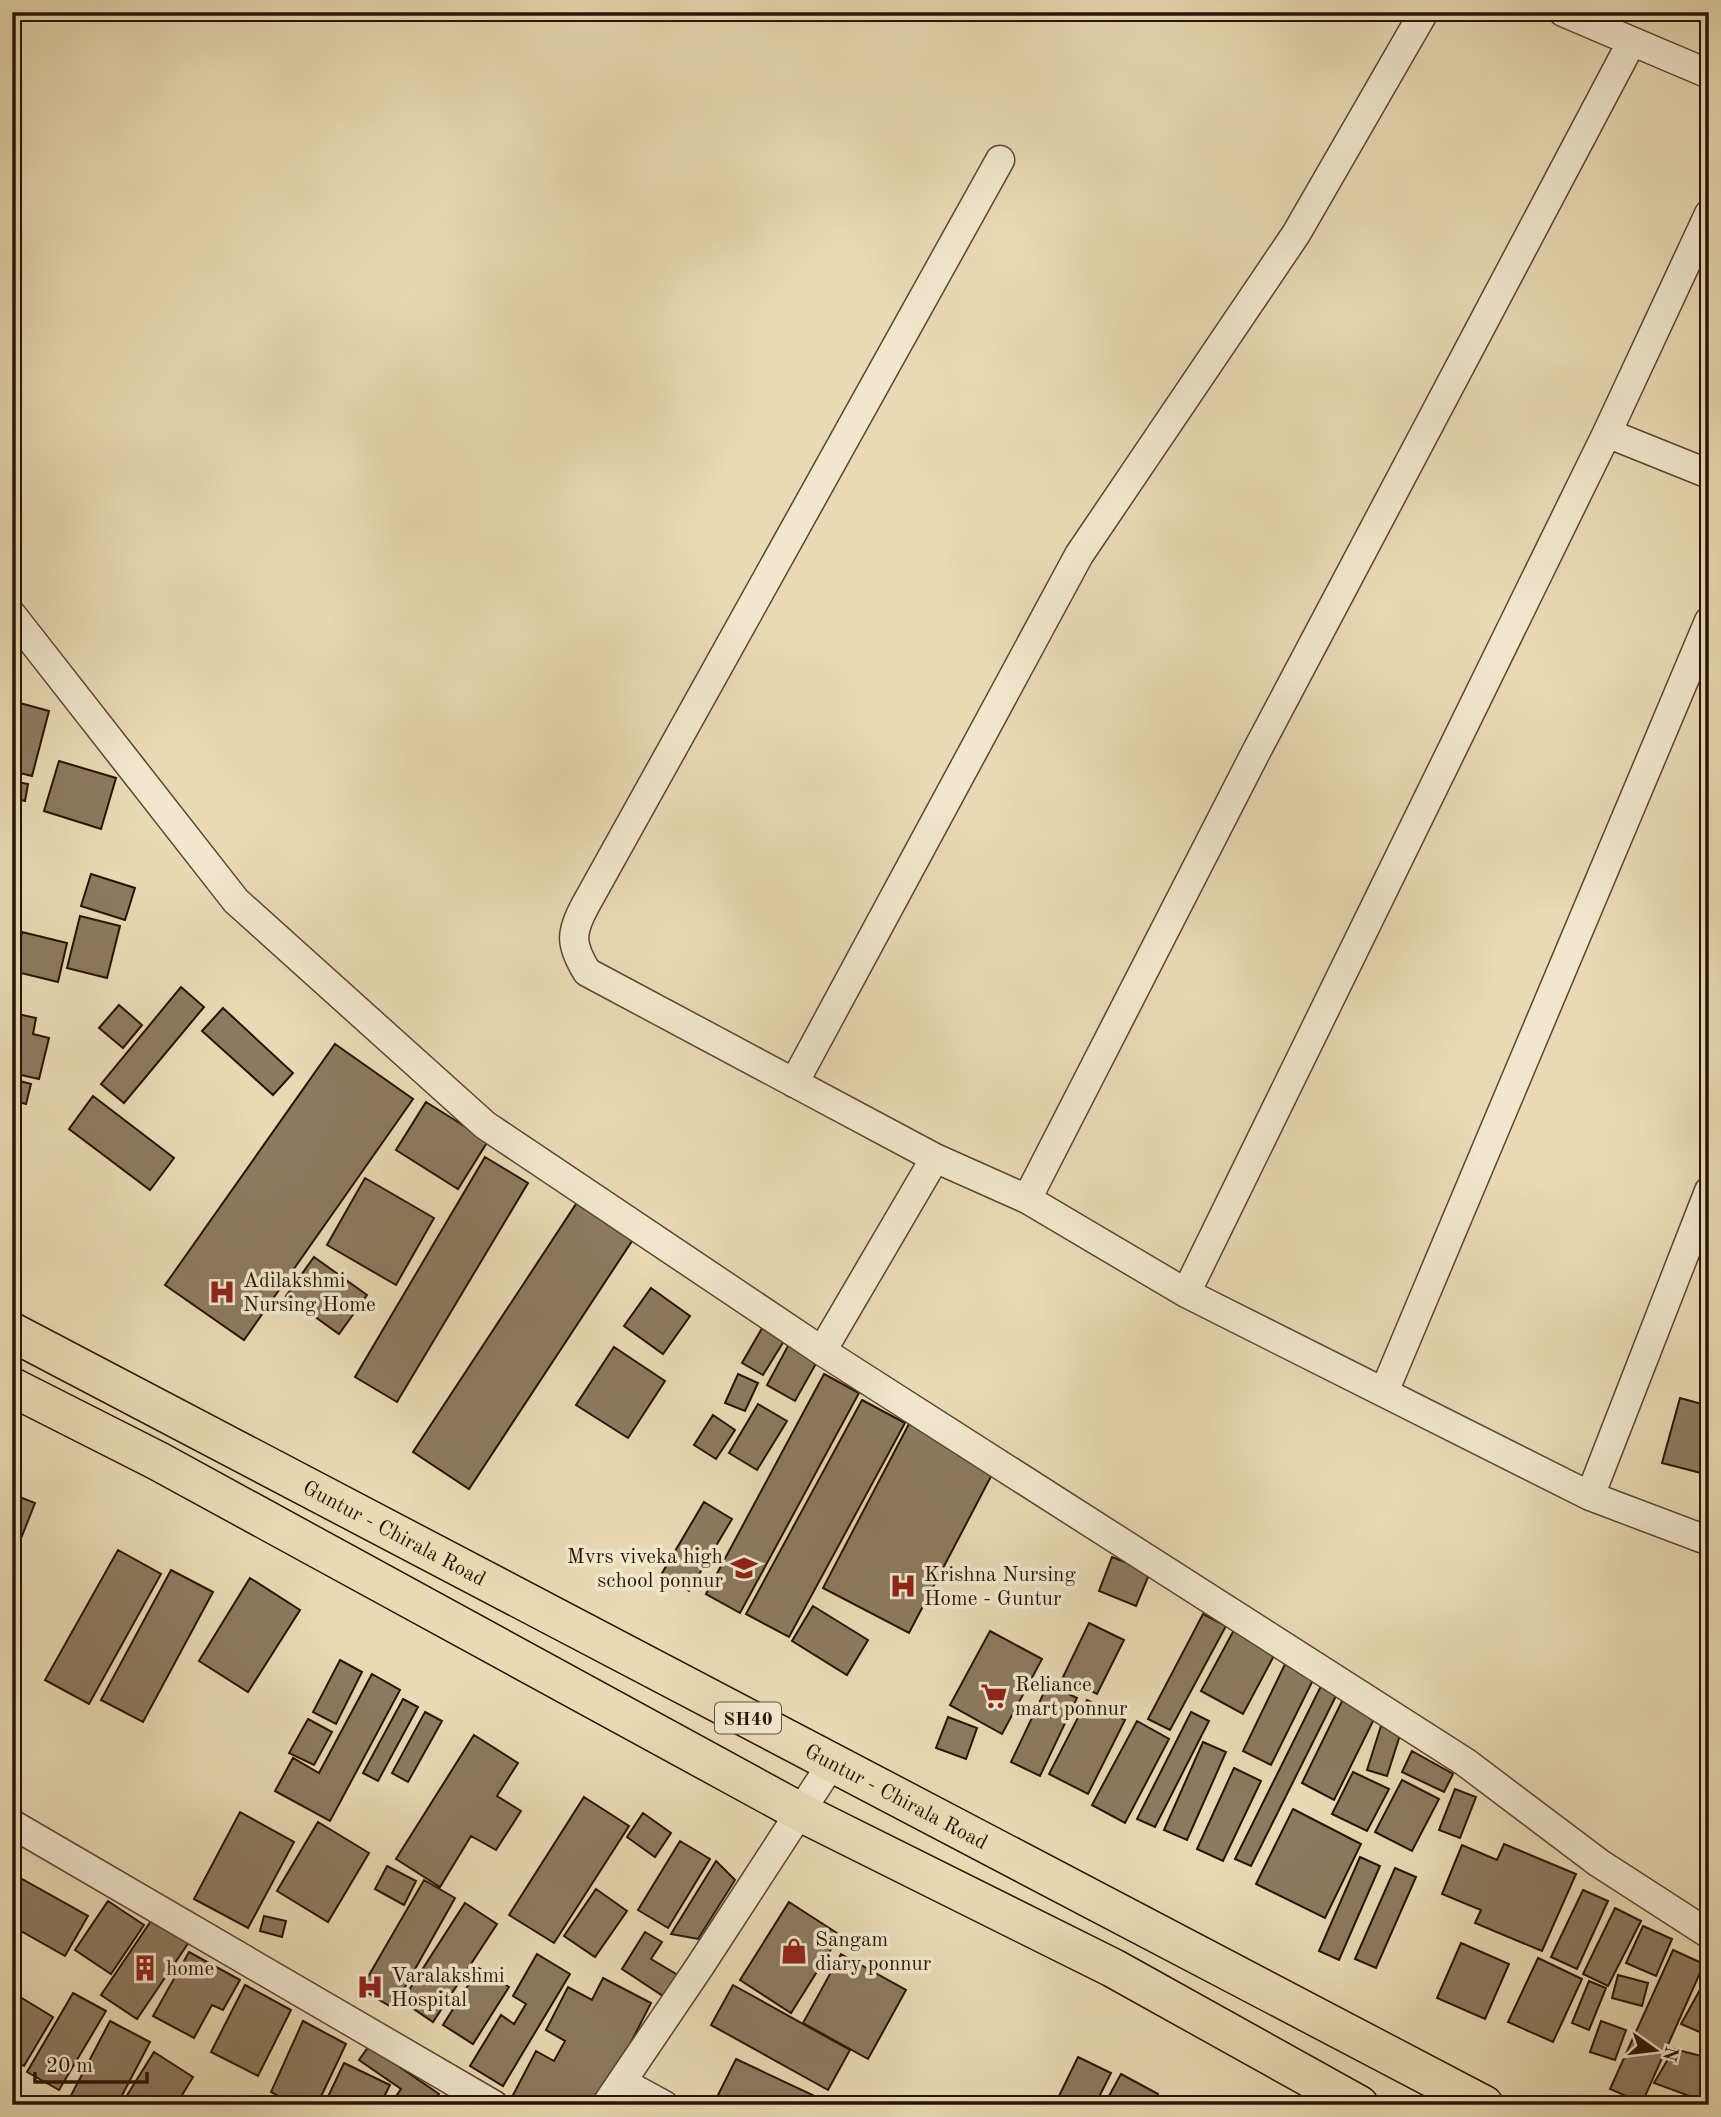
<svg xmlns="http://www.w3.org/2000/svg" width="1721" height="2117" font-family="'Old Standard TT',serif">
<style>
.building{fill:#8d7a60;stroke:#2a1305;stroke-width:2}
.lines{fill:none;stroke-linecap:round;stroke-linejoin:round}
.minor-casing{stroke:#5a4531;stroke-width:31}
.primary-casing{stroke:#2a1305;stroke-width:41}
.minor{stroke:#f1e7ce;stroke-width:28}
.primary{stroke:#e9dab4;stroke-width:38}
.labels{text-anchor:middle;stroke-width:7;stroke-linejoin:round;paint-order:stroke}
.shield{fill:#f1e7ce;stroke:#665341;stroke-width:2}
.shield-label{font-size:19px;font-weight:bold;fill:#2a1305}
.poi-label{font-size:21px;fill:#2a1305;stroke:#f1e7ce;text-anchor:start}
.street-label{font-size:21px;fill:#2a1305;stroke:#f1e7ce}
</style>
<rect width="100%" height="100%" fill="#e9dab4"/>
<filter id="stains"><feTurbulence type="fractalNoise" baseFrequency=".00286" numOctaves="4"/><feColorMatrix values="0 0 0 0 .2 0 0 0 0 .09 0 0 0 0 .02 0 0 0 .5 -.17"/></filter>
<radialGradient id="worn" r=".72"><stop offset=".6" stop-color="#630" stop-opacity="0"/><stop offset="1" stop-color="#630" stop-opacity=".3"/></radialGradient>
<path class="building" d="M20,703L49,711L32,776L12,771V731Z
M59,761L116,778L101,829L44,811Z
M12,781L28,784L25,801L12,798Z
M91,874L135,888L125,920L81,906Z
M80,916L120,926L107,978L67,968Z
M22,932L67,943L58,982L13,971Z
M181,987L204,1007L124,1103L101,1084Z
M119,1005L142,1025L123,1048L99,1028Z
M223,1008L293,1073L273,1095L202,1031Z
M13,1013L36,1018L33,1034L49,1038L39,1079L12,1073Z
M335,1044L413,1099L244,1340L165,1285Z
M12,1079L31,1084L26,1104L12,1100Z
M93,1096L174,1158L150,1190L69,1129Z
M426,1102L488,1141L458,1189L396,1150Z
M485,1157L528,1183L397,1402L355,1377Z
M365,1178L434,1218L396,1285L327,1245Z
M578,1201L634,1238L469,1489L413,1452Z
M314,1257L367,1295L339,1334L286,1296Z
M651,1288L690,1316L663,1354L624,1326Z
M765,1323L787,1336L763,1375L742,1363Z
M789,1344L818,1360L795,1401L767,1385Z
M614,1347L665,1381L628,1438L576,1405Z
M738,1374L758,1383L745,1411L725,1403Z
M824,1374L859,1393L740,1613L706,1594Z
M1680,1398L1709,1406V1461L1705,1474L1662,1463Z
M862,1400L905,1423L789,1637L746,1614Z
M758,1404L787,1421L757,1470L729,1453Z
M713,1415L735,1430L716,1459L694,1445Z
M911,1420L997,1465L909,1633L823,1588Z
M12,1494L35,1503L22,1536L12,1532Z
M704,1502L732,1519L689,1591L661,1575Z
M118,1550L161,1574L89,1704L45,1680Z
M1112,1557L1150,1572L1136,1606L1099,1591Z
M171,1570L213,1592L143,1722L101,1700Z
M250,1578L300,1610L248,1692L199,1661Z
M813,1606L868,1640L847,1675L792,1641Z
M1203,1614L1226,1626L1170,1730L1148,1719Z
M1089,1623L1124,1640L1097,1694L1063,1677Z
M1235,1628L1277,1650L1243,1714L1201,1691Z
M990,1631L1042,1659L1002,1734L950,1705Z
M340,1660L362,1672L336,1724L313,1712Z
M1287,1660L1316,1674L1271,1765L1243,1751Z
M372,1674L400,1690L330,1821L275,1791L293,1758L319,1773Z
M1048,1684L1077,1698L1040,1776L1011,1762Z
M1321,1686L1337,1694L1251,1866L1235,1859Z
M1345,1695L1378,1711L1334,1800L1302,1783Z
M403,1699L418,1707L378,1781L363,1773Z
M1087,1700L1125,1720L1088,1794L1049,1774Z
M425,1712L442,1721L408,1782L392,1773Z
M1191,1712L1209,1721L1155,1827L1137,1819Z
M948,1717L977,1728L966,1759L936,1748Z
M308,1719L332,1732L314,1765L289,1753Z
M1137,1721L1169,1739L1125,1823L1092,1805Z
M1381,1726L1401,1732L1387,1776L1367,1770Z
M474,1735L518,1763L497,1796L521,1811L496,1850L471,1836L440,1887L396,1859Z
M1203,1742L1226,1752L1187,1840L1164,1830Z
M1412,1751L1453,1774L1444,1792L1402,1772Z
M1234,1768L1261,1781L1223,1861L1197,1849Z
M1353,1772L1389,1789L1367,1831L1332,1814Z
M1402,1780L1439,1799L1412,1851L1375,1832Z
M1455,1789L1476,1797L1460,1838L1439,1830Z
M584,1797L629,1826L554,1943L509,1915Z
M1293,1809L1361,1844L1325,1918L1256,1884Z
M240,1812L294,1842L248,1928L194,1899Z
M643,1813L671,1833L655,1857L627,1837Z
M318,1822L369,1853L328,1922L277,1891Z
M12,1841L22,1846L12,1865Z
M680,1841L710,1859L668,1928L638,1910Z
M1504,1844L1576,1874L1542,1951L1475,1923L1481,1910L1442,1894L1462,1845L1497,1860Z
M1360,1857L1380,1866L1339,1960L1319,1951Z
M716,1861L735,1880L698,1939L671,1934Z
M387,1866L416,1881L404,1905L375,1889Z
M1395,1868L1416,1877L1376,1968L1355,1959Z
M15,1875L88,1916L65,1956L12,1926Z
M424,1880L455,1898L393,2008L361,1989Z
M596,1889L627,1911L595,1957L564,1936Z
M1583,1890L1608,1901L1577,1969L1551,1957Z
M108,1901L144,1925L111,1974L75,1950Z
M789,1902L840,1935L791,2013L740,1980Z
M465,1903L497,1924L433,2022L402,2001Z
M1615,1908L1641,1921L1608,1986L1583,1974Z
M264,1916L286,1921L282,1937L260,1931Z
M153,1918L189,1942L137,2019L101,1995Z
M1643,1926L1672,1939L1656,1976L1626,1963Z
M645,1932L662,1942L651,1959L683,1978L669,2000L622,1969Z
M1461,1943L1509,1964L1485,2019L1437,1998Z
M1673,1950L1704,1964L1642,2103L1610,2089Z
M189,1952L240,1980L223,2010L212,2005L194,2038L153,2016Z
M537,1954L570,1974L503,2086L470,2066L501,2015L514,2024L526,2004L513,1996Z
M841,1954L906,1990L868,2059L803,2023Z
M1538,1958L1582,1979L1553,2042L1508,2022Z
M479,1968L509,1987L473,2044L443,2025Z
M1618,1975L1648,1983L1642,2006L1612,1998Z
M1707,1977L1709,1978V2036L1681,2024Z
M603,1978L651,2003L599,2105H527L512,2097L536,2051L554,2061L565,2041L546,2030L568,1987L592,2000Z
M1589,1981L1606,1988L1589,2030L1572,2023Z
M245,1985L291,2010L258,2076L211,2052Z
M733,1985L850,2050L828,2090L711,2025Z
M12,1992L53,2017L24,2066L12,2059Z
M73,1993L106,2011L59,2090L27,2072Z
M110,2021L150,2042L117,2105H66Z
M303,2021L346,2044L317,2105H295L271,2092Z
M1601,2021L1626,2030L1615,2060L1590,2052Z
M369,2046L439,2094L432,2105H390L401,2089L359,2060Z
M1674,2049L1709,2058V2084L1703,2101L1654,2083Z
M154,2052L193,2077L176,2105H121Z
M1078,2057L1111,2073L1095,2105H1077L1059,2096Z
M736,2059L821,2099L818,2105H722L715,2101Z
M344,2063L390,2085L380,2105H324Z
M1121,2074L1158,2094L1152,2105H1104Z
M1166,2098L1178,2105H1162Z"/>
<g class="lines">
<g class="minor-casing">
<path id="minor" d="M1563,12L1709,74
M1000,160L586,904C570,933 570,944 587,972L935,1158L1027,1199L1186,1293L1590,1496L1709,1541
M1607,433L1709,474
M12,615L236,901L485,1125L822,1351L1465,1762L1599,1863L1709,1934
M794,1083L1079,555L1296,234L1424,12
M1027,1199L1255,754L1631,43
M1186,1293L1607,433L1709,214
M822,1351L935,1158
M1384,1392L1709,621
M1590,1496L1709,1191
M12,1824L494,2105
M622,2082L664,2105
M606,2105L700,1966L832,1763"/>
</g>
<g class="primary-casing">
<g id="primary">
<path id="s1" d="M12,1332L1484,2105"/>
<path d="M12,1387L158,1461L802,1813L1113,1968L1359,2105"/>
</g>
</g>
<use href="#minor" class="minor"/>
<use href="#primary" class="primary"/>
</g>
<defs>
<g id="hospital-bare" transform="scale(2.1)"><path d="M-5-5h3v3.5h4V-5h3V5h-3V1.5h-4V5h-3Z" fill="#8f2418" stroke="#f1e7ce" stroke-width="2.5" paint-order="stroke"/></g>
<g id="school-bare" transform="scale(2.1)"><path d="M0-5L7-2L0 1L-7-2ZM-4 1L0 2.5L4 1V4Q0 6-4 4Z" fill="#8f2418" stroke="#f1e7ce" stroke-width="2.5" paint-order="stroke"/></g>
<g id="supermarket-bare" transform="scale(2.1)"><path d="M-6-5.5h2.5l.6 2H6L4.5 2H-2.5L-4.4-4H-6ZM-1.5 3.2a1.3 1.3 0 1 0 .1 0ZM3 3.2a1.3 1.3 0 1 0 .1 0Z" fill="#8f2418" stroke="#f1e7ce" stroke-width="2.5" paint-order="stroke"/></g>
<g id="shop-bare" transform="scale(2.1)"><path d="M-5-2.5h2.3a2.7 3.5 0 0 1 5.4 0H5L5.5 6h-11ZM-1.5-2.5h3a1.5 2.3 0 0 0-3 0Z" fill="#8f2418" stroke="#f1e7ce" stroke-width="2.5" paint-order="stroke"/></g>
<g id="building-bare" transform="scale(2.1)"><path d="M-4-6H4V6H1V3H-1V6H-4ZM-2.5-4.3h1.7v1.8h-1.7ZM.8-4.3h1.7v1.8H.8ZM-2.5-1h1.7V.8h-1.7ZM.8-1h1.7V.8H.8Z" fill="#8f2418" stroke="#f1e7ce" stroke-width="2.5" paint-order="stroke"/></g>
</defs>
<g fill-rule="evenodd">
<use href="#hospital-bare" x="222" y="1292"/>
<use href="#school-bare" x="744" y="1568"/>
<use href="#hospital-bare" x="903" y="1586"/>
<use href="#supermarket-bare" x="994" y="1696"/>
<use href="#shop-bare" x="794" y="1951"/>
<use href="#building-bare" x="145" y="1968"/>
<use href="#hospital-bare" x="370" y="1987"/>
</g>
<g class="labels">
<rect class="shield" x="715" y="1702.5" width="66" height="31" rx="5"/>
<g class="shield-label">
<text x="748" y="1725">SH40</text>
</g>
<g class="poi-label">
<text x="243" y="1287">Adilakshmi<tspan x="243" dy="24">Nursing Home</tspan></text>
<text x="723" y="1563" text-anchor="end">Mvrs viveka high<tspan x="723" dy="24">school ponnur</tspan></text>
<text x="924" y="1581">Krishna Nursing<tspan x="924" dy="24">Home - Guntur</tspan></text>
<text x="1015" y="1691">Reliance<tspan x="1015" dy="24">mart ponnur</tspan></text>
<text x="815" y="1946">Sangam<tspan x="815" dy="24">diary ponnur</tspan></text>
<text x="166" y="1975">home</text>
<text x="391" y="1982">Varalakshmi<tspan x="391" dy="24">Hospital</tspan></text>
</g>
<g class="street-label">
<text dy="7" stroke="none"><textPath href="#s1" startOffset="432">Guntur - Chirala Road</textPath></text>
<text dy="7" stroke="none"><textPath href="#s1" startOffset="999">Guntur - Chirala Road</textPath></text>
</g>
</g>
<rect width="1721" height="2117" fill="none" stroke="#e9dab4" stroke-width="42"/>
<rect x="14" y="14" width="1693" height="2089" fill="none" stroke="#2a1305" stroke-width="3.5"/>
<rect x="21" y="21" width="1679" height="2075" fill="none" stroke="#2a1305" stroke-width="2"/>
<g transform="translate(1655 2050) rotate(104)" stroke="#f1e7ce" stroke-width="5" paint-order="stroke">
<path d="M0-5L12 26L0 18L-12 26Z" fill="#2a1305"/>
<text y="-10" font-size="19" font-weight="bold" text-anchor="middle" fill="#2a1305">N</text>
</g>
<path d="M35 2072v10h112v-10" fill="none" stroke="#2a1305" stroke-width="3.5"/>
<text x="46" y="2072" font-size="21" fill="#2a1305" stroke="#f1e7ce" stroke-width="5" paint-order="stroke">20 m</text>
<rect width="100%" height="100%" filter="url(#stains)"/>
<rect width="100%" height="100%" fill="url(#worn)"/>
</svg>
